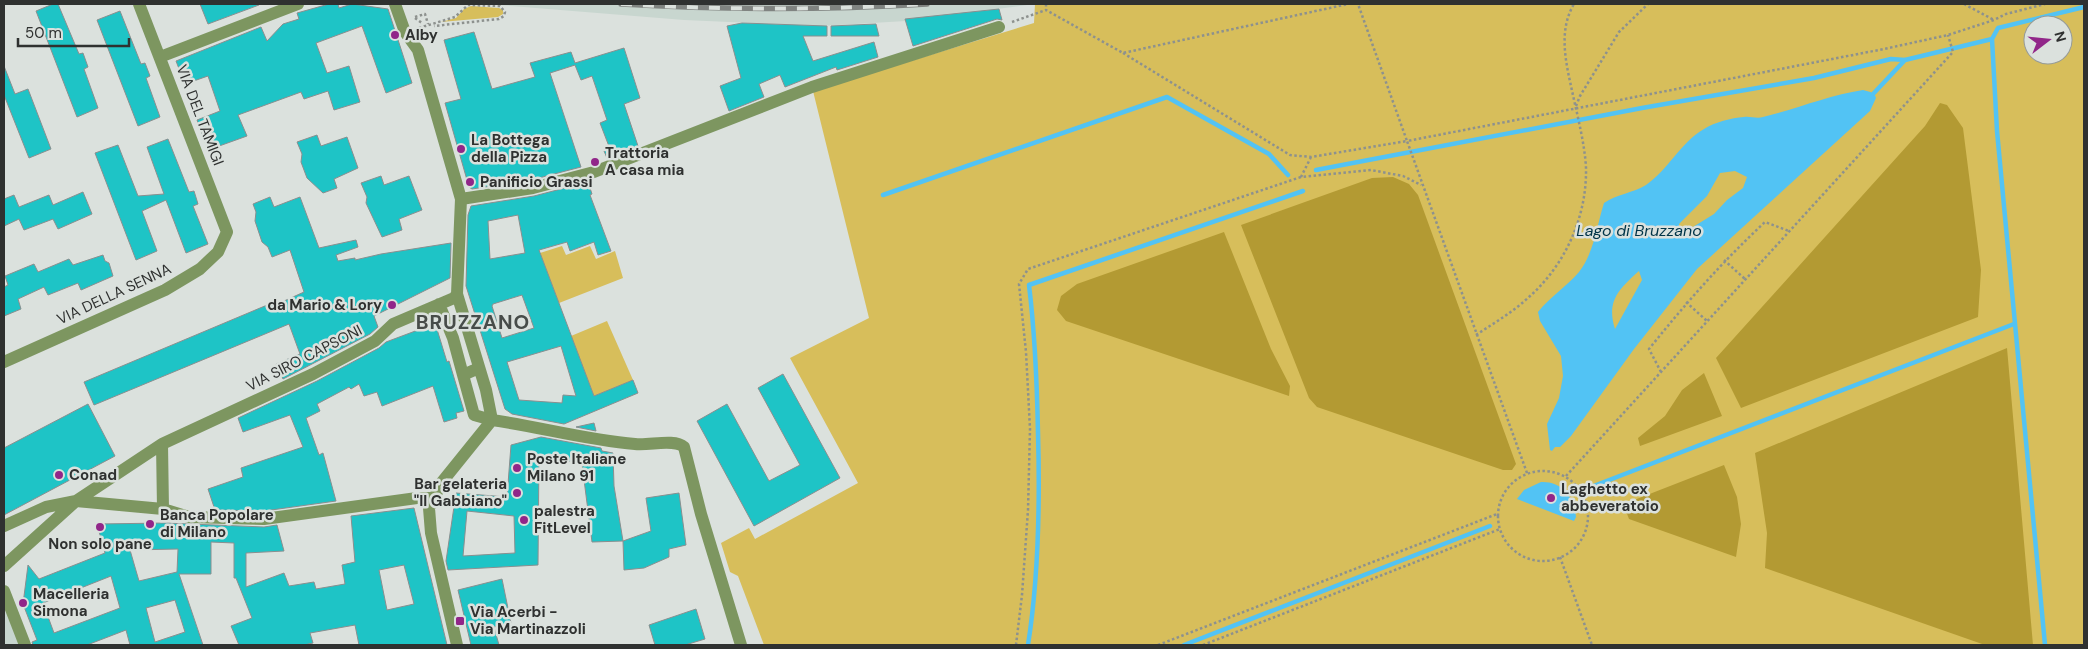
<svg xmlns="http://www.w3.org/2000/svg" width="2088" height="649" font-family="'DM Sans',sans-serif">
<style>
.built{fill:#c8d6cf}
.green{fill:#d7be5b;fill-rule:evenodd}
.forest{fill:#b39a33}
.water{fill:#52c3f4;fill-rule:evenodd}
.lines{fill:none;stroke-linecap:round;stroke-linejoin:round}
.stream{stroke:#52c3f4;stroke-width:4.5}
.building{fill:#1ec4c6;stroke:#898f8f;fill-rule:evenodd}
.path{stroke:#8d918e;stroke-width:2.5;stroke-dasharray:2.5 2.5;stroke-linecap:butt}
.minor{stroke:#7d9660;stroke-width:12}
.rail-casing{stroke:#808481;stroke-width:5.5}
.rail{stroke:#dbe1dd;stroke-width:4;stroke-dasharray:11;stroke-linecap:butt}
.poi-dot{fill:#912689;stroke:#dbe1dd;stroke-width:2}
.labels{text-anchor:middle;stroke-width:5;stroke-linejoin:round;paint-order:stroke}
.poi-label{font-size:15px;font-weight:bold;fill:#2f3130;stroke:#dbe1dd;text-anchor:start}
.street-label{font-size:15px;fill:#2f3130;stroke:#dbe1dd}
.water-label{font-size:16px;font-style:italic;fill:#003447;stroke:#dbe1dd}
.district-label{font-size:20px;font-weight:bold;letter-spacing:1px;fill:#474c49;stroke:#dbe1dd}
</style>
<rect width="100%" height="100%" fill="#dbe1dd"/>
<path class="built" d="M487,4H1035L906,21L821,26L684,20Z
M4,591L25,645H4Z"/>
<path class="green" d="M1035,4H2084V645H764L738,576L730,572L721,543L749,528L755,539L858,483L790,358L869,318L813,91L1034,23ZM2033,25H2063V55H2033Z
M471,6L499,8L503,10V14L498,17L441,22L456,18L464,9Z
M562,246L566,255L590,246L596,259L615,251L623,278L559,303L540,253Z
M607,321L633,380L594,396L571,336Z"/>
<path class="forest" d="M1940,103L1947,105L1963,128L1981,270L1978,317L1741,408L1716,358L1925,126Z
M1393,177L1409,184L1418,195L1516,464L1512,470H1503L1317,407L1309,398L1241,225L1372,178Z
M1224,232L1271,349L1290,386L1289,396L1066,321L1057,310L1061,296L1077,284Z
M2007,348L2033,645H1985L1765,568L1767,533L1755,453Z
M1704,373L1722,416L1640,446L1638,438L1665,416L1682,390Z
M1724,465L1737,497L1741,524L1736,557L1629,519L1626,511L1629,502Z"/>
<path class="water" d="M1863,90L1874,93L1876,98L1870,111L1697,269L1634,349L1571,436L1560,447H1555L1552,451L1550,450L1547,424L1559,398L1563,376L1561,356L1540,321L1538,312C1550,297 1566,287 1579,272C1594,253 1597,225 1604,203C1617,194 1633,193 1646,185C1668,170 1680,143 1704,129C1715,122 1731,118 1744,117C1750,116 1757,119 1763,117C1797,109 1829,95 1863,90ZM1735,171L1747,177L1743,188L1727,200L1714,214L1680,235L1679,224L1707,196L1720,173ZM1639,271L1642,280L1615,329C1606,301 1619,289 1639,271Z
M1541,482C1563,481 1574,498 1576,517L1574,521L1517,499L1524,490Z"/>
<g class="lines">
<path class="stream" d="M1874,93L1905,60
M1316,170L1642,108L1814,78L1891,59L1905,60L1992,39
M883,195L1167,97L1269,154L1288,175
M1591,487L2014,324
M1028,645C1039,575 1040,503 1038,433C1037,383 1035,334 1029,285L1303,191
M1184,645L1490,526
M2045,645L1997,131L1992,39L1998,28L2084,7"/>
</g>
<path class="building" d="M53,4H58L79,54L83,53L88,67L84,69L98,108L77,117L36,11Z
M200,4H259V5L208,24Z
M329,4H338L339,8L352,4L388,9L412,83L386,93L362,26L316,43L327,73L349,66L360,102L334,110L328,91L304,99L301,92L238,115L247,136L208,150L197,120L220,111L208,76L185,84L176,61L261,27L267,41L283,24L299,19L297,13Z
M999,9L1002,20L997,19L913,46L905,19Z
M120,11L141,64L145,63L150,76L146,78L160,117L138,126L97,20Z
M742,23L827,26V36H803L813,61L874,42L878,57L837,70L836,67L785,87L780,75L759,84L764,97L729,111L720,86L741,78L727,26Z
M876,24L879,36H831V26Z
M474,32L492,89L535,77L530,63L571,52L575,63L624,48L640,98L624,104L638,146L607,158L604,151L610,149L600,123L607,120L592,76L581,80L575,65L550,73L581,167L531,180L472,189L469,187L445,103L461,99L444,40Z
M4,66L15,94L28,89L51,149L29,158L4,95Z
M317,135L321,146L347,137L358,168L334,179L337,188L323,193L307,178L301,162L302,154L297,142Z
M168,139L189,192L194,191L198,204L193,206L208,244L186,253L166,200L142,211L157,251L136,260L95,153L118,145L138,196L164,194L147,147Z
M381,176L384,185L409,176L422,210L399,219L402,230L382,237L366,203L367,197L361,183Z
M588,182L592,194L590,195L611,251L598,255L594,242L570,251L567,242L539,250L594,396L633,380L638,393L564,424L512,414L505,409L466,286L468,215L471,206L534,196ZM518,215L525,253L490,259L488,221ZM522,295L534,328L502,338L492,306L493,304ZM561,346L576,396L563,395L562,403L519,400L507,362Z
M83,192L92,214L58,229L53,219L24,230L19,219L4,226V199L14,195L19,207L49,195L53,205Z
M270,197L274,207L300,197L319,248L356,240L358,247L336,255L338,261L355,258V260L381,254L451,243L450,278L374,316L378,327L370,334L283,379L276,364L300,354L289,324L94,405L84,382L272,303L273,306L304,292L290,250L272,257L268,247L262,242L255,221L256,212L253,204Z
M103,255L105,261L109,263L113,276L81,290L78,283L48,295L44,287L18,299L21,309L4,316V287L8,285L5,276L34,264L38,272L69,259L73,265Z
M436,326L447,362L449,361L464,411L456,413L457,418L444,422L433,386L382,406L377,392L364,396L359,384L351,389L349,387L317,404L320,411L306,418L319,455L323,453L336,501L264,511L215,510L208,489L243,477L241,468L303,447L290,415L243,432L238,418L317,381L379,348L386,342L426,327V329Z
M783,374L840,478L754,526L697,421L727,404L769,481L800,465L758,388Z
M88,404L115,456L4,515V448Z
M594,423L596,431L576,427Z
M541,437L601,448L602,451L613,453L614,486L623,541L592,542L582,464L539,455L538,565L448,570L446,561L456,493L507,497L511,445ZM467,511L514,516L515,553L463,556Z
M679,493L686,545L669,549V557L644,568L624,570L623,541L651,531L646,498Z
M414,508L447,645H359L355,625L310,633L313,643L304,645H239L231,626L252,618L236,578H234V543L211,542V574H179L203,645H130L126,630L87,645H33L32,642L37,640L23,604L28,565L39,579L105,553L97,524L165,523L264,527L277,525L284,551L246,553V587L284,573L289,586L314,582L316,589L345,584L342,565L355,562L351,516ZM178,549L177,572L139,581L130,550ZM404,565L414,604L387,610L379,570ZM111,576L120,608L54,633L43,603ZM175,600L185,632L155,642L146,608Z
M502,579L511,623L494,627L499,645H471L458,590Z
M696,609L705,639L685,645H655L649,625Z"/>
<g class="lines">
<path class="path" d="M1046,4V10
M1964,4L1994,20
M415,17L425,14L428,24
M415,18L422,23
M1012,22L1046,10L1123,53L1348,4
M419,28L455,17L468,5L500,6L505,12L504,16L499,19L434,26
M1123,53L1290,155L1311,157L1407,141L1358,4
M1576,106L1580,96L1619,32L1648,4
M1311,157L1301,177L1371,170L1403,176L1421,185
M1724,260L1745,279
M1686,302L1707,321
M1476,335C1494,323 1513,312 1529,297C1565,265 1587,217 1586,168C1585,144 1576,110 1571,86C1565,59 1559,29 1574,4
M1661,372L1649,349C1686,303 1722,262 1765,222L1789,231
M1498 516a45 45 0 1 1 90 0a45 45 0 1 1-90 0Z
M1527,473L1407,141L1884,49L1948,35L1994,20L2006,14L2045,4
M1566,476L1953,52L1948,35
M1560,557L1592,645
M1016,645L1022,595L1028,510L1030,429L1026,352L1019,284L1028,269L1301,177
M1158,645L1497,514
M1203,645L1500,529"/>
<path class="minor" d="M395,4L405,32L418,50L461,199L457,294L486,390L492,420
M160,57L298,4
M461,199L533,188L594,172L812,87L999,27
M439,304L453,338L463,375
M4,362L165,290L200,269L218,252L227,232L139,4
M479,368L463,375L474,415L492,420C540,427 587,440 635,444C649,446 674,438 684,447L701,514L741,645
M162,444L163,509
M4,526L46,507L76,501L163,509L189,517L264,519L417,498H433
M4,566L76,501L162,444L313,374L375,341L393,324L454,298L457,294
M4,591L25,645
M457,645L431,533L429,508L442,482L492,420"/>
<g class="rail-casing">
<path id="rail" d="M621,4C723,10 825,10 927,4"/>
</g>
<use href="#rail" class="rail"/>
</g>
<g class="poi-dot">
<circle cx="395" cy="35" r="5"/>
<circle cx="461" cy="149" r="5"/>
<circle cx="595" cy="162" r="5"/>
<circle cx="470" cy="182" r="5"/>
<circle cx="392" cy="305" r="5"/>
<circle cx="517" cy="468" r="5"/>
<circle cx="59" cy="475" r="5"/>
<circle cx="517" cy="493" r="5"/>
<circle cx="1551" cy="498" r="5"/>
<circle cx="524" cy="520" r="5"/>
<circle cx="150" cy="524" r="5"/>
<circle cx="100" cy="527" r="5"/>
<circle cx="23" cy="603" r="5"/>
<rect x="455" y="616" width="10" height="10" rx="2.5"/>
</g>
<g class="labels">
<g class="poi-label">
<text x="405" y="40">Alby</text>
<text x="471" y="145">La Bottega<tspan x="471" dy="17">della Pizza</tspan></text>
<text x="605" y="158">Trattoria<tspan x="605" dy="17">A casa mia</tspan></text>
<text x="480" y="187">Panificio Grassi</text>
<text x="382" y="310" text-anchor="end">da Mario &amp; Lory</text>
<text x="527" y="464">Poste Italiane<tspan x="527" dy="17">Milano 91</tspan></text>
<text x="69" y="480">Conad</text>
<text x="507" y="489" text-anchor="end">Bar gelateria<tspan x="507" dy="17">"Il Gabbiano"</tspan></text>
<text x="1561" y="494">Laghetto ex<tspan x="1561" dy="17">abbeveratoio</tspan></text>
<text x="534" y="516">palestra<tspan x="534" dy="17">FitLevel</tspan></text>
<text x="160" y="520">Banca Popolare<tspan x="160" dy="17">di Milano</tspan></text>
<text x="100" y="549" text-anchor="middle">Non solo pane</text>
<text x="33" y="599">Macelleria<tspan x="33" dy="17">Simona</tspan></text>
<text x="470" y="617">Via Acerbi -<tspan x="470" dy="17">Via Martinazzoli</tspan></text>
</g>
<g class="street-label">
<text transform="translate(200 115) rotate(69)" y="5">VIA DEL TAMIGI</text>
<text transform="translate(114 294) rotate(-25)" y="5">VIA DELLA SENNA</text>
<text transform="translate(304 358) rotate(-27)" y="5">VIA SIRO CAPSONI</text>
</g>
<g class="water-label">
<text x="1639" y="236">Lago di Bruzzano</text>
</g>
<g class="district-label">
<text x="473" y="329">BRUZZANO</text>
</g>
</g>
<rect width="2088" height="649" fill="none" stroke="#2f3130" stroke-width="10"/>
<g transform="translate(2048 40) rotate(74)"><circle r="24" fill="#dbe1dd" stroke="#969b98"/>
<path d="M0-4L9 19L0 12L-9 19Z" fill="#912689"/>
<text y="-8" font-size="14" font-weight="bold" text-anchor="middle" fill="#2f3130">N</text>
</g>
<path d="M18 38v8h111v-8" fill="none" stroke="#2f3130" stroke-width="2.5"/>
<text x="25" y="38" font-size="15" fill="#2f3130" stroke="#dbe1dd" stroke-width="4" paint-order="stroke">50 m</text>
</svg>
